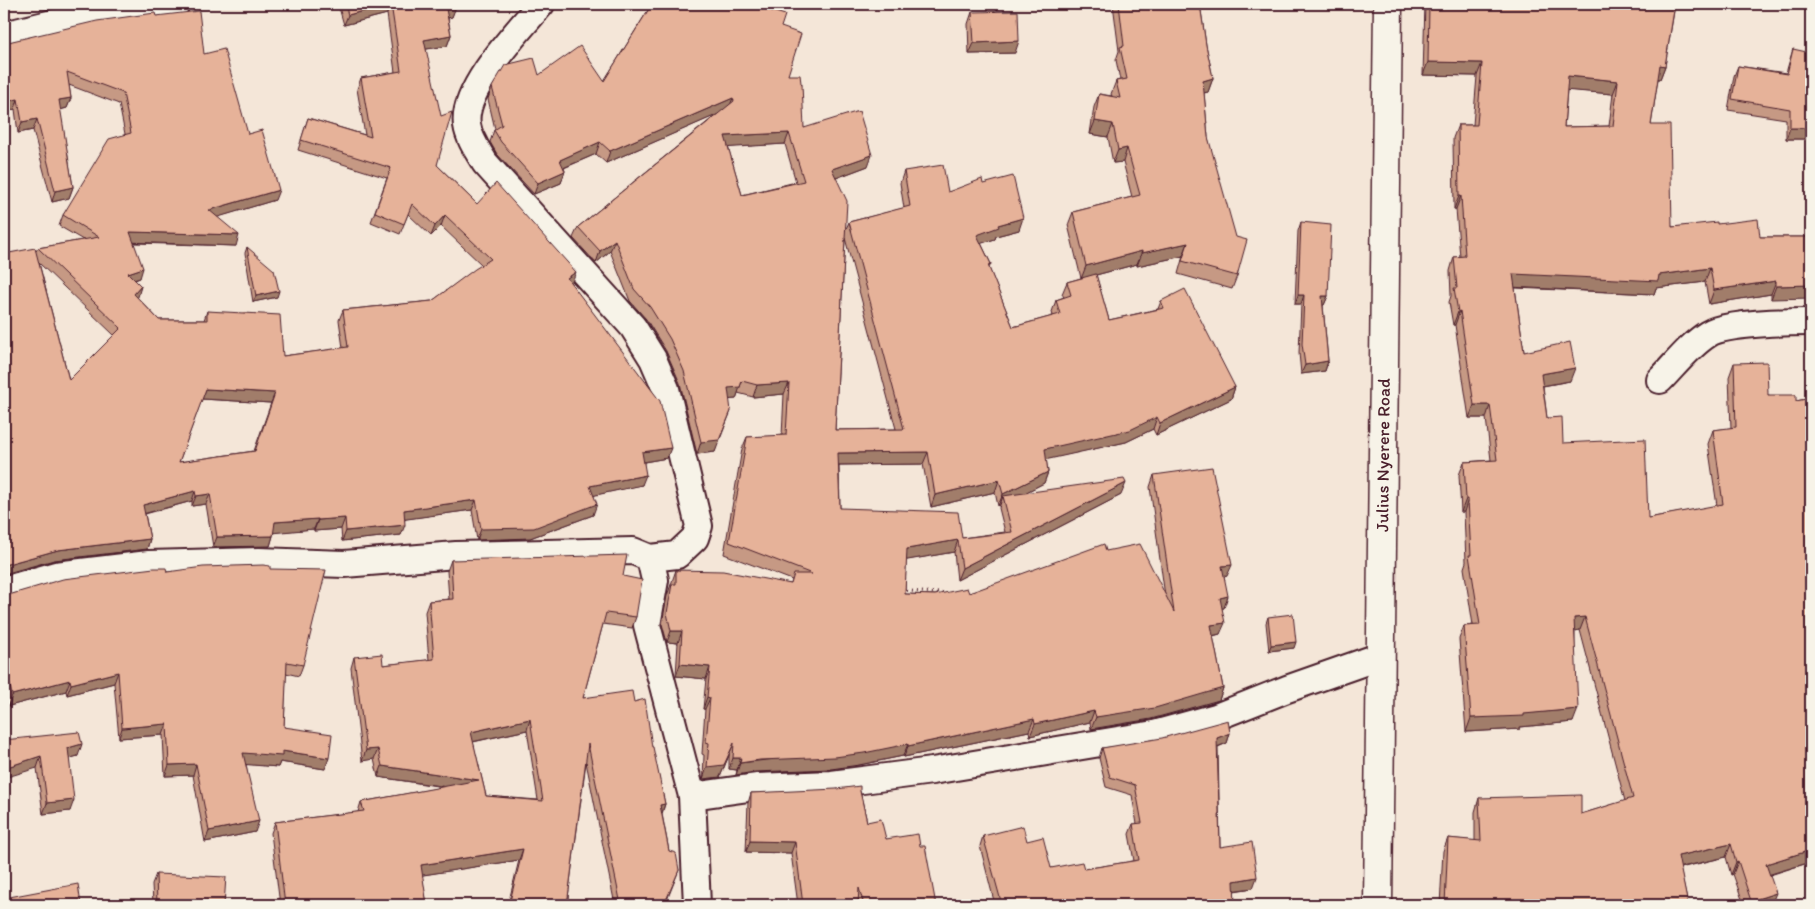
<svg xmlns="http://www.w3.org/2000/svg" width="1815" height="909" font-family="Itim,sans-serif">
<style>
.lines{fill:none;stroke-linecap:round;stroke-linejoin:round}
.minor-casing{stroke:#4a1f2b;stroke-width:30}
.trunk-casing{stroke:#4a1f2b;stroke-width:31}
.path{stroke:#4a1f2b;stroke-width:3;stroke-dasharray:1 4;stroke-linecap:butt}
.minor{stroke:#f7f3e8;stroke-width:26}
.trunk{stroke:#f7f3e8;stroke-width:28}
.wall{fill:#c69984;stroke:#4a1f2b;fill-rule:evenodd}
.shaded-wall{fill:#a17d6b;stroke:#4a1f2b}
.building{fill:#e6b299;stroke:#4a1f2b;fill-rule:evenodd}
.labels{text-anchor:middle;stroke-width:4.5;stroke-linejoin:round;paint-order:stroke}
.street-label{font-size:18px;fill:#4a1f2b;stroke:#f7f3e8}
</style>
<rect width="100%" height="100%" fill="#f4e6d8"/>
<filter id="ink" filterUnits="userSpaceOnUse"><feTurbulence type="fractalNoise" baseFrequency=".02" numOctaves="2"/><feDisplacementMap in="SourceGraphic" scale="10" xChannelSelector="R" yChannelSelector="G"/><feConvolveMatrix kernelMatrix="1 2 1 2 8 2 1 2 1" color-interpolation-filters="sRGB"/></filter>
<g filter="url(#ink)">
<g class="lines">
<g class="minor-casing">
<path id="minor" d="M541,4C519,30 461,90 467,125C469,139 478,151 485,163L633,327L653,359L666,389L699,526L695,538L677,555L650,558
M4,35L57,22L176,4
M1660,380C1675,365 1689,346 1708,334C1725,323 1788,322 1811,322
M4,590L56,575L149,564L259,561L344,564L456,555L633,551L650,558L655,580L647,625L692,796L697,905
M692,796L756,787L832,784L932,771L1154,734L1216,717L1287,689L1381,656"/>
</g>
<g class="trunk-casing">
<g id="trunk">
<path id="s1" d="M1378,905L1388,4"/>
</g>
</g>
<path class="path" d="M902,590L921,592L945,593"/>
<use href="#minor" class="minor"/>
<use href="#trunk" class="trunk"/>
</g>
<path class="wall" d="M338,4H456L452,17L448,18L451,35L447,46L426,49L437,165L477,204L572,282L571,283L667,458L644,462L642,485L594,495L593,515L530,538L477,540L472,510L405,519L401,535L342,541L341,529L314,531V529L274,532L270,546L213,547L206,504L192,506V501L145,514L150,539L147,549L54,560L4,574V250V254L36,251L38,248L83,240L59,226L63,215L125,134L119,104L69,85L71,98L67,108L60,110L73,187L69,198L52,202L33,130L18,133L15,109L4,112V43L156,16L204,54L248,134L275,200L217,217L236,246L134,243L140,278L135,280L141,286L137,297L159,320H204L207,311L283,356L343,348L339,320L343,310L432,301L482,265L441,226L431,236L408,214L400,234L371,222L387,178L298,150L308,118L365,135L357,89L361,78L395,72L387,14L344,25ZM39,263L114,335L69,380ZM202,399L271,403L254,451L179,462Z
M491,4H502L501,7Z
M644,4H757L756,6L781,27L788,75L804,128L868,166L836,178L846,229L849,222L904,208L900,183L904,171L948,192L983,184L1019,230L996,236L995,239L981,243L991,264L989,268L1013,327L1053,316L1052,312L1056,300L1064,297L1062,294L1067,282L1081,278L1068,225L1073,212L1132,197L1123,162L1113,163L1108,137L1090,134L1094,107L1099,94L1112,96L1111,94L1116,81L1120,80L1116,60L1119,51L1113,4H1200L1206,45L1213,78L1208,92L1204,93L1208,137L1237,276L1232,289L1178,274L1183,256L1137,266V264L1096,275L1109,320L1158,309L1161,301L1235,387L1231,399L1156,435L1153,429L1126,442L1046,459L1048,472L1044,483L1024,493L1121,495L957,580L954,552L906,560L905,594L935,595L969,593L1106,551L1165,596L1150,487L1154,475L1227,576L1224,577V608H1222L1220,634L1213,636L1223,688L1219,700L1151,719L1091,729L1090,722L1030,736L1029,731L904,757L903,756L859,765L831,769L755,772L736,775L737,770L729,769V755L720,777L703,779L704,755L702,754L705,709H703L706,679L676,676L678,643L667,642L662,624L667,596L676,570L791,584L792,580L724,554L742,449L747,437L782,436L784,394L753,397L738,393L736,399H729L715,452L697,454L680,383L666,351L646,319L630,301L610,251L596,263L573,238L578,227L716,115L606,163L596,154L564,168L565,171L561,183L534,194L497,154L490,142L494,130L495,129L488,99L492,87L539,75L604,81L650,7ZM785,144L796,182L742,195L728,147ZM845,238L896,429L835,430ZM923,464L931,507L995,492L998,506L1000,505L999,508L1005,532L962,538L840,508L839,465Z
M1425,4H1750L1749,6L1675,5L1665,66L1660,79H1658L1651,125L1672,227L1717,224L1760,237H1811L1771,299V294L1709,304L1705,282L1656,288L1654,294L1515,288L1524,352L1570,381L1543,386L1547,418L1563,443L1648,518L1717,506L1708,444L1713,430L1731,428L1729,377L1734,363L1768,395L1796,401L1811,398V862L1770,875L1772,905H1744L1733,874L1731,875L1726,857L1680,868L1688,905H1440L1443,851L1448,838L1475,841V812L1479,798L1581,814L1625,801L1580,630L1575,631L1573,722L1520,727V729L1466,732L1459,639L1464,626L1473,625L1464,568L1466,562L1464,512H1461L1459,475L1464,462L1491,460L1486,418H1469L1455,325H1453L1449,302L1451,296L1450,271L1454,257H1460L1456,209H1454L1453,138L1458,125H1473L1477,76L1423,75ZM1567,90L1613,94L1609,126L1564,127Z
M972,12L1015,53L969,54L968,24Z
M1793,49L1811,139H1786V119L1728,110L1734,76L1738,66L1786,73L1790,59Z
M1301,222L1328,296L1324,305H1323L1328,361L1325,371L1301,374L1299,353L1301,304H1295L1298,231Z
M247,247L277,297L253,302L245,253Z
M451,560L623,576L636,617L632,628L603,624L583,698L634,702L652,747L665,804L662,814L669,851L679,870L665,905H615L586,762L567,905H508L519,860L422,875L427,905H280L271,833L275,822L358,812L361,802L444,787L378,777L374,759L362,761L351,668L354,657L383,665L429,660L425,612L429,601L449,599L447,571ZM527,730L538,800L486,796L473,742Z
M270,569L303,665L299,676L286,673L284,727L325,769L280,762L278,767L246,764L255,832L205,842L193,775L165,776L163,735L119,738L114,683L67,695L66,691L9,706L5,692L4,595L167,572Z
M1268,617L1294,648L1269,651L1266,623Z
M1230,733L1227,743L1218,747L1220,847L1253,888L1234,891L1235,905H995L980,846L983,836L1027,841L1051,868L1084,869L1134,861L1129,834L1133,824H1137L1132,795L1106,787L1099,758L1102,748Z
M4,740L78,756L69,758L70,811L43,814L37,768Z
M860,791L867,822L886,839L920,846L936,905H798L791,853L746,852L748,803L751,793Z
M156,874L224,905H146V904H153L152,884Z"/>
<path class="shaded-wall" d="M391,4L387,14L344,25L348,15Z
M1672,4H1750L1749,6L1672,5Z
M456,7L452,17L442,19L446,9Z
M451,35L447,46L420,50L424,40Z
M1019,41L1015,53L969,54L974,43Z
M1428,62L1482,63L1477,76L1423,75Z
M1660,65L1665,66L1660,79L1655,78Z
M1568,76L1618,81L1613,94L1563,90Z
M1213,78L1208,92L1198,94L1203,81Z
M71,98L67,108L55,111L59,100Z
M733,98L728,110L606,163L610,151Z
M18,99L15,109L4,112V102Z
M37,119L33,130L18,133L22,122Z
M1095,121L1113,124L1108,137L1090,134Z
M1790,128H1811V139H1786Z
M789,133L785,144L721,148L725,136Z
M600,142L596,154L556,171L560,160Z
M1127,148L1123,162L1113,163L1118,150Z
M872,155L868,166L828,181L832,169Z
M565,171L561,183L534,194L538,183Z
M73,187L69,198L52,202L55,191Z
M279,190L275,200L205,221L209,210Z
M1459,196H1461L1456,209H1454Z
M445,215L441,226L431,236L435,226Z
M1023,218L1019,230L996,236L995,239L973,246L977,235L998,225Z
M130,232L239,235L236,246L126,242Z
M615,240L610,251L596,263L600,251Z
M1188,243L1183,256L1137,266L1142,253Z
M1142,251L1137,264L1081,279L1086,266Z
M143,268L140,278L124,283L128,273Z
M1710,268L1705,282L1656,288L1654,294L1508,287L1513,274L1659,275Z
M576,272L572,282L563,289L567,278Z
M1776,281L1771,294L1709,304L1714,290Z
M1811,285V298L1771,299L1776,286Z
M141,286L138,297L130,305L134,294Z
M279,291L277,297L253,302L256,296Z
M1298,295H1304L1301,304H1295Z
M1322,296H1328L1324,305H1319Z
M1460,311L1455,325H1453L1458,312Z
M1328,361L1325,371L1301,374L1305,365Z
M1575,368L1570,381L1536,387L1541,374Z
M742,381L736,399L724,400L728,388Z
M789,383L784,394L753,397L757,385Z
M1235,387L1231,399L1156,435L1160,423Z
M206,389L275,393L271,403L202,399Z
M1474,405H1490L1486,418H1469Z
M731,411L715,452L697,454L701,442Z
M1157,417L1153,429L1126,442L1040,461L1045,449Z
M671,448L667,458L638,463L642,452Z
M928,452L923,464L834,465L838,453Z
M1048,472L1044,483L1005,503L1003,496L1000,505L998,506L1003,494Z
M646,475L642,485L587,497L590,486Z
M999,480L995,492L931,507L935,495Z
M1126,483L1121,495L957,580L962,568Z
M195,491L192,501L139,515L143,505Z
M210,494L206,504L192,506L196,496Z
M1466,499H1468L1464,512H1461Z
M476,500L472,510L400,520L404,510Z
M597,504L593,515L530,538L477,540L481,529Z
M345,518L341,529L314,531L318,520Z
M318,519L314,529L271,533L275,522Z
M405,525L401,535L342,541L346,531Z
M273,536L270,546L213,547L217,537Z
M150,539L147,549L54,560L4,574V565L58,550Z
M958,540L954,552L902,561L907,549Z
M1232,565L1227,576L1218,578L1222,566Z
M1228,596L1224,608L1216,609L1220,598Z
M1585,617L1580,630L1569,632L1574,618Z
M1225,623L1220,634L1207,637L1211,625Z
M671,631H682L678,643L667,642Z
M1296,642L1294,648L1269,651L1271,645Z
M680,664L710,667L706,679L676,676Z
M118,672L114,683L67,695L71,684Z
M70,680L66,691L9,706L12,695Z
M9,681L5,692H4V682Z
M1223,688L1219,700L1151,719L1091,729L1096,717Z
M707,697L710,698L705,709H703Z
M1578,709L1573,722L1520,727V729L1466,732L1471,718Z
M1094,711L1090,722L1030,736L1035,724Z
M530,719L527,730L467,743L471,732Z
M1034,719L1029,731L904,757L908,746Z
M167,724L163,735L119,738L122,728Z
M1230,733L1227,743L1214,748L1217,738Z
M734,743L720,777L703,779L707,767Z
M82,744L78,756L64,760L68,748Z
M908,744L903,756L859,765L831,769L755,772L736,775L740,763Z
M378,749L374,759L362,761L366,750Z
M282,751L329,758L325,769L280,762L278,767L239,764L243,753Z
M41,756L37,768L4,778V768Z
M733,758H741L737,770L729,769Z
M196,764L193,775L165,776L169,765Z
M382,766L479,780L475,791L378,777Z
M74,800L70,811L43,814L47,803Z
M665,804L661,815L660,805Z
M259,821L255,832L205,842L209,831Z
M750,841L795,842L791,853L746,852Z
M1731,844L1726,857L1673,869L1678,856Z
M523,849L519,860L417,876L421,865Z
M1811,850V862L1761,877L1766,864Z
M1738,861L1733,874L1731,875L1736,862Z
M1257,877L1253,888L1230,891L1234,881Z
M1776,893L1771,905H1750L1751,901Z"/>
<path class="building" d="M345,4H390L348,15Z
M391,4H456V7L446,9L451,35L424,40L441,116L452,112L437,165L477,204L496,183L576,272L567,278L660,401L671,448L642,452L646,475L590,486L597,504L534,528L481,529L476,500L404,510L405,525L346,531L345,518L318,520V519L275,522L273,536L217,537L210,494L196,496L195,491L143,505L150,539L58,550L4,565V250V254L35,248L69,380L121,328L38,248L99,237L63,215L109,139L131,133L123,93L67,72L71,98L59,100L73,187L55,191L37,119L22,122L18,99L4,102V43L97,21L155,13L156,16L199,11L204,54L224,49L248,134L262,130L279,190L209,210L239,235L130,232L143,268L128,273L141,286L134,294L159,320H207V311L280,315L283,356L348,347L343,310L432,301L475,269L491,259L445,215L435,226L412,204L404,224L375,212L391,168L301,140L308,118L371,137L361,78L401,71ZM206,389L275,393L255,451L179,462Z
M652,4H757L756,6L785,15L781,27L801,34L788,75H800L801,83L802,84L804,128L859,111L872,155L832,169L847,201L835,430L904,429L849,222L910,206L904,171L943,165L948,192L982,179L983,184L1013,176L1023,218L998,225L999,227L977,235L991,264L988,265L1013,327L1060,314L1056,300L1071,295L1067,282L1096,274L1109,320L1164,308L1161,301L1185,289L1235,387L1160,423L1157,417L1130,430L1045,449L1048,472L1003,494L999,480L935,495L928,452L838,453L840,508L958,512L962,538L1012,532L1003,496L1124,479L1126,483L962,568L958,540L907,549L905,594L935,595L967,588L969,593L1104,544L1106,551L1140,544L1174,612L1154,475L1212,467L1232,565L1222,566L1228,596L1220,598L1225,623L1211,625L1223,688L1155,708L1096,717L1094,711L1035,724L1034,719L908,746V744L864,753L835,757L760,760L740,763L741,758H733L734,743L724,765L707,767L709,743L706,742L710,698L707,697L710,667L680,664L682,631H671L667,613L672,584H676V570L723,571L791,584L794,574H812L729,542L747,437L786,435L789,383L757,385L742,381L740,387L728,388L731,411L719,440L701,442L684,371L670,339L650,307L634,289L615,240L600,251L578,227L734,101L733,98L610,151L600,142L560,160L565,171L538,183L501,142L494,130L502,125L492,87L505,65L534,58L539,75L580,46L604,81ZM789,133L804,181L742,195L725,136Z
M1119,4H1200L1206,45L1213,78L1203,81L1208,137L1236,237L1247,240L1237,276L1182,261L1188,243L1142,253V251L1086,266L1073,212L1140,195L1127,148L1118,150L1113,124L1095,121L1099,94L1120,98L1116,81L1127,79L1120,47L1124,46Z
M1429,4H1675L1665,66L1660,65L1651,125H1670L1672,227L1717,222V224L1758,219L1760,237H1811V285L1776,286V281L1714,290L1710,268L1659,275L1658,281L1513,274L1524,352L1570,342L1575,368L1541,374L1547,418L1562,417L1563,443L1645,439L1648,518L1723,504L1713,430L1736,427L1734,363L1767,362L1768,395H1796V401L1811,398V850L1766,864L1776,893L1751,901L1738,861L1736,862L1731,844L1678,856L1688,905H1445L1448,838L1481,841L1479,798L1581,795V814L1633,798L1585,617L1574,618L1578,709L1524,714V716L1471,718L1464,626L1480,625L1469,555H1471L1468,499H1466L1464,462L1497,460L1490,405H1474L1460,311L1458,312L1454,288H1457L1454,257L1465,256L1461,196H1459L1458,125H1477L1482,63L1428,62ZM1568,76L1618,81L1613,126L1564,127Z
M1018,11L1019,41L974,43L972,12Z
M1793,49L1811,53V128H1790V109L1732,99L1738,66L1787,74Z
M1301,222L1331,225L1328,296H1322L1328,361L1305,365L1302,344L1304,295H1298Z
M247,247L274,270L279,291L256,296Z
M627,555L623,576L642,580L636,617L606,613L583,698L632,691L634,702L645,699L652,747H653L665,804L660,805L669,851L676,853L679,870L664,905H621L588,744L567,905H509L523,849L421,865L427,905H285L275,822L364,811L361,802L479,780L382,766L378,749L366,750L354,657L382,654L383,665L434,659L429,601L453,599L451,560ZM530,719L543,801L486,796L471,732Z
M263,565L270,566V569L326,570L303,665L287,662L284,727L332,734L329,758L282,751V756L243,753L259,821L209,831L196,764L169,765L167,724L122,728L118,672L71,684L70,680L12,695L9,681L4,682V595L12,594L63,579L154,568H166L167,572L203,567Z
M1293,614L1296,642L1271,645L1268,617Z
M1228,720L1230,733L1217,738L1220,847L1252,842L1257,877L1234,881L1235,905H1002L983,836L1023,826L1027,841L1043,837L1051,868L1082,862L1084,869L1139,860L1133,824L1142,823L1135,785L1110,777L1102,748L1162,738Z
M79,732L82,744L68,748L74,800L47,803L41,756L4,768V740Z
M860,786V791L867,822L881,819L886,839L918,834L920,846H925L936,905H864L859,888L858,905H803L795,842L750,841L751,793L836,789Z
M156,874L226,877L224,905H146V904H157Z
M78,884L81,905H4V898Z
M1770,901L1772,905H1755Z"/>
</g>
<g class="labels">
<g class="street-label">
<text dy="6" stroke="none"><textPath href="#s1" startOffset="450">Julius Nyerere Road</textPath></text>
</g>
</g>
<rect width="1815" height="909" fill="none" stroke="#f7f3e8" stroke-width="20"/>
<rect x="10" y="10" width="1795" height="889" fill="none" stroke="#4a1f2b" stroke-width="2" filter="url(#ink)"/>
</svg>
